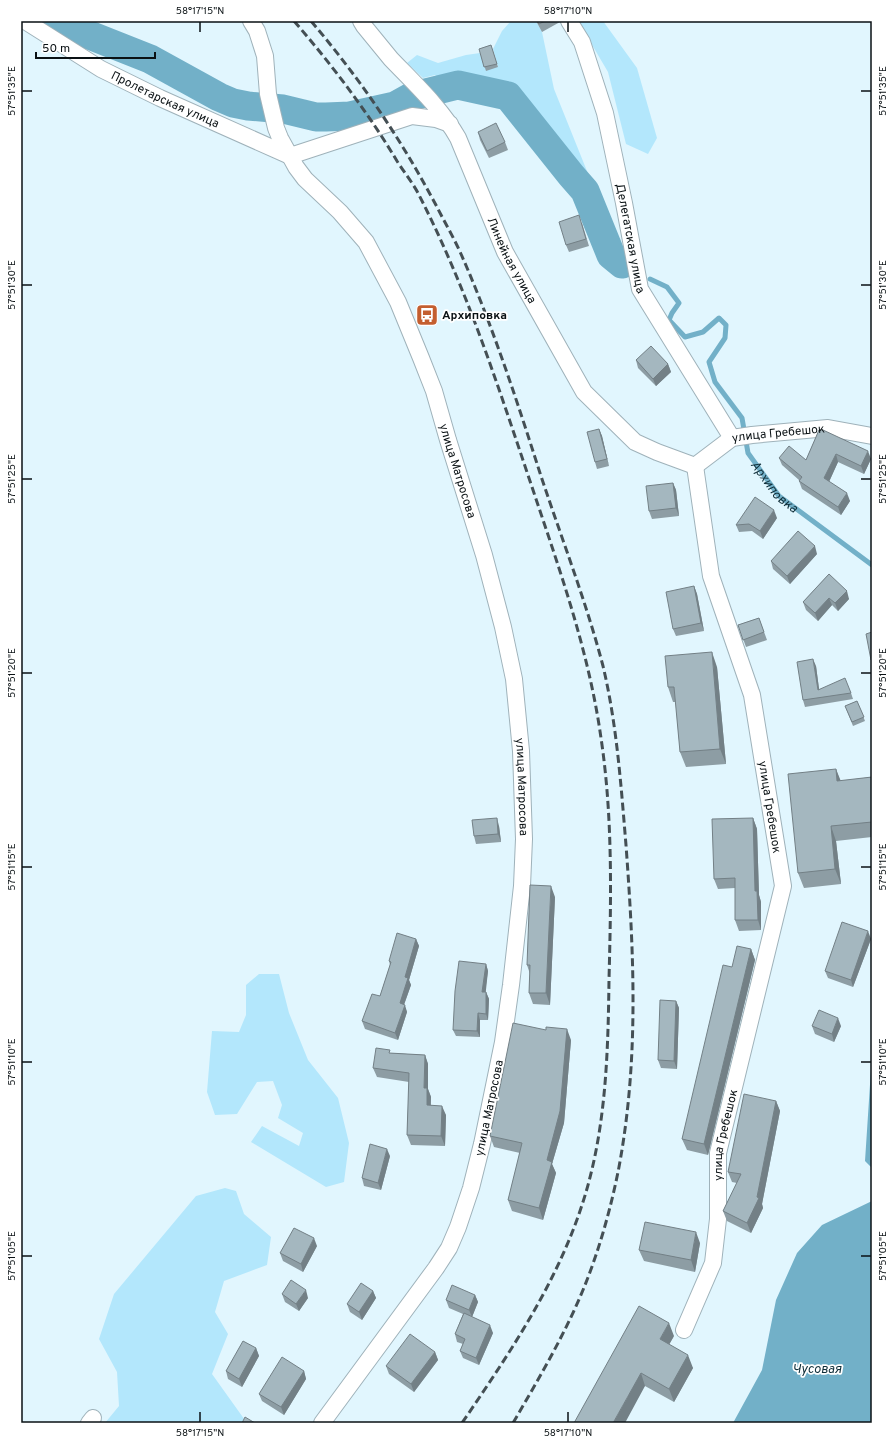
<svg xmlns="http://www.w3.org/2000/svg" width="893" height="1444" font-family="Overpass,sans-serif">
<style>
.green{fill:#b3e7fc}
.water{fill:#72b0c8}
.lines{fill:none;stroke-linecap:round;stroke-linejoin:round}
.stream{stroke:#72b0c8;stroke-width:5}
.river{stroke:#72b0c8;stroke-width:29}
.minor-casing{stroke:#9fb2ba;stroke-width:18}
.minor{stroke:#fff;stroke-width:16}
.rail{stroke:#444f54;stroke-width:3;stroke-dasharray:8 4;stroke-linecap:butt}
.wall{fill:#8d9da4}
.shaded-wall{fill:#738086}
.building{fill:#a4b7bf;stroke:#738086}
.ticks{fill:none;stroke:#0a1114;stroke-width:1.5}
.labels{text-anchor:middle;stroke-width:3.5;stroke-linejoin:round;paint-order:stroke}
.street-label{font-size:12px;fill:#0a1114;stroke:#fff}
.poi-label{font-size:12px;font-weight:bold;fill:#0a1114;stroke:#fff;text-anchor:start}
.water-label{font-size:13px;font-style:italic;fill:#0f2e39;stroke:#fff}
.neatline{fill:none;stroke:#0a1114;stroke-width:1.5}
.ticks-label{font-size:10px;text-anchor:middle;fill:#0a1114}
</style>
<rect width="100%" height="100%" fill="#e1f6fe"/>
<path class="green" d="M511,21H536L542,32L554,89L593,186L617,239L600,244L567,183L519,119L501,99L456,90L435,75L423,78L407,63L417,55L438,63L466,55L480,53L498,67L493,49L502,31Z
M578,21H603L637,68L657,138L648,154L626,144L608,72Z
M259,974H279L289,1013L308,1060L338,1098L349,1143L344,1182L326,1187L251,1142L262,1126L299,1146L303,1133L278,1118L282,1105L273,1081L257,1082L237,1114L215,1115L207,1092L212,1031L239,1032L246,1015V985Z
M225,1188L236,1191L244,1214L271,1237L267,1265L224,1281L215,1312L228,1334L212,1374L247,1423H105L119,1406L117,1372L99,1339L114,1294L196,1196Z"/>
<path class="water" d="M872,1054V1168L865,1161Z
M872,1201V1423H733L762,1370L776,1300L797,1253L822,1225Z"/>
<g class="lines">
<path class="stream" id="s1" d="M650,279L667,287L679,303L672,313L669,320L685,337L703,332L719,318L726,325L725,338L709,362L715,382L742,418L748,453L779,496L872,565"/>
<path class="river" d="M54,21L150,59L219,97L233,103L248,106L283,109L316,117H326L350,116L395,106L413,96L458,85L508,96L571,175L585,191L611,255L622,264"/>
<g class="minor-casing">
<g id="minor">
<path id="s2" d="M25,21L101,69L160,98L290,156"/>
<path id="s3" d="M251,21L257,31L265,56L268,94L276,128L280,138L296,167L305,179L340,212L366,242L398,302L421,358L434,391L448,440L484,555L503,627L514,679L521,751L524,839L522,886L511,985L503,1042L482,1144L471,1188L458,1227L449,1248L436,1268L322,1423"/>
<path id="s4" d="M361,21L364,26C373,37 382,48 391,59C415,84 441,108 458,138L505,252L584,392L635,442L657,452L695,466"/>
<path id="s5" d="M569,21L582,42L605,113L624,203L640,289L732,438"/>
<path d="M290,156L412,116L436,119L450,124"/>
<path id="s6" d="M695,466L732,438L752,435L828,428L872,436"/>
<path id="s7" d="M684,1330L713,1263L718,1219V1153L783,886L752,695L711,576L695,466"/>
<path d="M89,1423L93,1418"/>
</g>
</g>
<use href="#minor" class="minor"/>
<path class="rail" d="M294,21C332,65 367,111 397,161C404,172 412,182 418,193C467,288 499,389 533,490C560,571 589,652 601,738C613,818 611,899 609,980C608,1055 606,1132 582,1205C556,1285 509,1354 462,1423
M311,21C361,80 401,139 437,207C445,223 454,238 461,254C492,324 517,401 540,473C561,537 586,601 603,666C617,725 621,786 626,845C634,954 639,1059 619,1167C611,1208 599,1251 583,1290C564,1336 538,1380 513,1423"/>
</g>
<path class="wall" d="M536,21H560V22L542,32Z
M491,45L498,67L486,71L479,49Z
M478,132L505,142L508,150L489,158L480,140Z
M582,223L589,246L569,252L566,245Z
M636,360L668,364L671,372L656,386L638,368Z
M599,429L602,436L609,466L597,469L595,462Z
M819,430L871,459L864,474L838,462L829,482L850,501L841,515L802,489L799,481V480L782,465L779,458L806,460Z
M673,483L676,490L679,516L652,519L649,511Z
M777,518L763,539L752,531L739,532L736,525Z
M817,554L790,584L773,569L771,561Z
M829,574L849,599L838,611L832,605L818,621L806,610L803,602Z
M694,586L697,594L704,631L676,636L673,629Z
M759,618L767,640L746,647L738,625Z
M816,666L819,689L851,693L853,699L805,707L803,700Z
M717,667L726,764L686,767L680,752L676,702H673L668,687Z
M857,701L865,721L853,726L845,706Z
M836,769L840,781L872,777V837L836,841L841,884L804,888L798,873Z
M753,818L757,829L759,895L761,902V930L739,931L735,920V888L718,889L714,879Z
M499,826L501,842L476,844L474,836Z
M555,897L550,1005L533,1004L529,993L530,974L527,965Z
M416,939L419,946L409,980L411,985L404,1005L407,1012L398,1040L365,1029L362,1021L380,996L390,965L389,961Z
M871,939L853,987L828,978L825,971Z
M751,949L755,960L708,1155L687,1150L682,1139L732,967Z
M486,964L488,971L485,992H486L489,999L488,1020H480V1037L456,1036L453,1030Z
M676,1001L679,1008L677,1069L661,1068L658,1060Z
M812,1026H841L834,1042L815,1034Z
M571,1040L564,1123L552,1164L556,1173L543,1220L512,1211L508,1200L520,1153L494,1147L490,1136Z
M391,1053L425,1055L428,1064V1089L431,1097V1105L446,1115L445,1146L411,1145L407,1135L409,1082L377,1077L373,1068Z
M776,1101L780,1111L762,1204L763,1208L751,1233L727,1221L723,1211L737,1183L732,1182L728,1172Z
M390,1156L381,1190L364,1186L362,1178Z
M700,1243L695,1272L644,1261L639,1250Z
M317,1246L303,1272L283,1261L280,1253Z
M373,1291L376,1298L362,1320L350,1312L347,1304Z
M282,1294L308,1298L299,1311L285,1302Z
M475,1295L478,1302L472,1317L493,1333L479,1365L463,1358L460,1351L463,1344L457,1342L455,1334L463,1314L449,1308L446,1300Z
M674,1336L669,1344L693,1368L674,1402L645,1386L574,1423Z
M256,1348L259,1356L242,1387L228,1379L226,1371Z
M435,1352L438,1360L414,1392L389,1374L386,1366Z
M304,1371L306,1379L284,1415L262,1401L259,1394Z"/>
<path class="shaded-wall" d="M668,364L671,372L656,386L653,379Z
M599,429L602,436L609,466L607,459Z
M868,451L871,459L864,474L861,466Z
M836,454L838,462L827,486L824,478Z
M673,483L676,490L679,516L676,508Z
M847,493L850,501L841,515L838,507Z
M774,510L777,518L763,539L760,531Z
M815,546L817,554L790,584L787,576Z
M694,586L697,594L704,631L701,623Z
M847,591L849,599L838,611L835,603Z
M829,598L832,605L818,621L815,613Z
M712,652L717,667L726,764L720,749Z
M813,659L816,666L820,696L818,690Z
M836,769L842,784L837,781Z
M497,818L499,826L501,842L498,834Z
M753,818L757,829L759,895L761,902V930L758,920L755,891Z
M831,826L836,841L841,884L835,869Z
M551,886L555,897L550,1005L546,993Z
M868,931L871,939L853,987L851,980Z
M416,939L419,946L409,980L411,985L402,1010L400,1003L405,977Z
M751,949L755,960L708,1155L704,1144Z
M486,964L488,971L485,999L482,992Z
M486,992L489,999L488,1020L486,1014Z
M676,1001L679,1008L677,1069L674,1061Z
M405,1005L407,1012L398,1040L395,1033Z
M478,1013L480,1020V1037L477,1031Z
M838,1018L841,1026L834,1042L832,1034Z
M567,1029L571,1040L564,1123L552,1164L556,1173L543,1220L539,1208Z
M425,1055L428,1064V1089L431,1097L430,1115L427,1105L424,1088Z
M776,1101L780,1111L762,1204L763,1208L751,1233L747,1223L757,1197Z
M442,1106L446,1115L445,1146L441,1136Z
M387,1149L390,1156L381,1190L378,1183Z
M696,1232L700,1243L695,1272L691,1260Z
M314,1238L317,1246L303,1272L301,1264Z
M306,1290L308,1298L299,1311L296,1304Z
M373,1291L376,1298L362,1320L359,1312Z
M475,1295L478,1302L472,1317L469,1310Z
M669,1323L674,1336L665,1352L660,1339Z
M490,1325L493,1333L479,1365L476,1358Z
M256,1348L259,1356L242,1387L239,1379Z
M435,1352L438,1360L414,1392L411,1384Z
M688,1355L693,1368L674,1402L669,1389Z
M304,1371L306,1379L284,1415L281,1407Z
M641,1373L645,1386L625,1423H613Z"/>
<path class="building" d="M537,21H545L539,24Z
M491,45L497,64L484,67L479,49Z
M496,123L505,142L487,151L478,132Z
M579,215L586,239L566,245L559,222Z
M651,346L668,364L653,379L636,360Z
M599,429L607,459L595,462L587,432Z
M819,430H823L868,451L861,466L836,454L824,478L847,493L838,507L799,481L802,477L779,458L789,446L806,460Z
M673,483L676,508L649,511L646,486Z
M755,497L774,510L760,531L749,524L736,525Z
M798,531L815,546L787,576L771,561Z
M829,574L847,591L835,603L829,598L815,613L803,602Z
M694,586L701,623L673,629L666,592Z
M759,618L764,632L743,640L738,625Z
M872,632V660H871L866,634Z
M712,652L720,749L680,752L674,687H668L665,656Z
M813,659L818,690L845,678L851,693L803,700L797,662Z
M857,701L864,717L852,722L845,706Z
M836,769L837,781L872,777V822L831,826L835,869L798,873L788,774Z
M497,818L498,834L474,836L472,820Z
M753,818L755,891H757L758,920H735V878L714,879L712,819Z
M530,885L551,886L546,993H529L530,965H527Z
M842,922L868,931L851,980L825,971Z
M397,933L416,939L405,977L408,978L400,1003L405,1005L395,1033L362,1021L372,994L380,996L391,962L389,961Z
M737,946L751,949L704,1144L682,1139L723,965L732,967Z
M459,961L486,964L482,992H486V1014L478,1013L477,1031L453,1030L455,991Z
M660,1000L676,1001L674,1061L658,1060Z
M819,1010L838,1018L832,1034L812,1026Z
M513,1023L546,1030V1027L567,1029L560,1111L547,1160L552,1162L539,1208L508,1200L522,1143L490,1136Z
M376,1048L390,1050L389,1053L425,1055L424,1088H427V1105L442,1106L441,1136L407,1135L409,1073L373,1068Z
M744,1094L776,1101L757,1197L759,1198L747,1223L723,1211L741,1174L728,1172Z
M370,1144L387,1149L378,1183L362,1178Z
M645,1222L696,1232L691,1260L639,1250Z
M294,1228L314,1238L301,1264L280,1253Z
M291,1280L306,1290L296,1304L282,1294Z
M361,1283L373,1291L359,1312L347,1304Z
M452,1285L475,1295L469,1310L446,1300Z
M639,1306L669,1323L660,1339L688,1355L669,1389L641,1373L613,1423H574Z
M464,1313L490,1325L476,1358L460,1351L465,1339L455,1334Z
M410,1334L435,1352L411,1384L386,1366Z
M243,1341L256,1348L239,1379L226,1371Z
M282,1357L304,1371L281,1407L259,1394Z
M245,1417L255,1423H242Z"/>
<path class="ticks" d="M200,22V32M568,22V32M22,91H32M861,91H871M22,285H32M861,285H871M22,479H32M861,479H871M22,673H32M861,673H871M22,867H32M861,867H871M22,1062H32M861,1062H871M22,1256H32M861,1256H871M200,1412V1422M568,1412V1422"/>
<defs>
<g id="bus-square" transform="scale(1.15)"><rect x="-9" y="-9" width="18" height="18" rx="4" fill="#c45e2f" stroke="#fff"/><path d="M-5-6H5V4H4V6H2V4H-2V6H-4V4H-5ZM-3.5-4V0h7V-4ZM-3.5 1.2v1.5H-2V1.2ZM2 1.2v1.5H3.5V1.2Z" fill="#fff"/></g>
</defs>
<g fill-rule="evenodd">
<use href="#bus-square" x="427" y="315"/>
</g>
<g class="labels">
<g class="street-label">
<text dy="4" stroke="none"><textPath href="#s2" startOffset="161">Пролетарская улица</textPath></text>
<text dy="4" stroke="none"><textPath href="#s5" startOffset="227">Делегатская улица</textPath></text>
<text dy="4" stroke="none"><textPath href="#s4" startOffset="286">Линейная улица</textPath></text>
<text dy="4" stroke="none"><textPath href="#s6" startOffset="93">улица Гребешок</textPath></text>
<text dy="4" stroke="none"><textPath href="#s3" startOffset="505">улица Матросова</textPath></text>
<text dy="4" stroke="none"><textPath href="#s3" startOffset="829">улица Матросова</textPath></text>
<text transform="translate(770 807) rotate(81)" y="4">улица Гребешок</text>
<text transform="translate(489 1108) rotate(-78)" y="4">улица Матросова</text>
<text dy="4" stroke="none"><textPath href="#s7" startOffset="202">улица Гребешок</textPath></text>
</g>
<g class="poi-label">
<text x="442" y="319">Архиповка</text>
</g>
<g class="water-label">
<text dy="5" stroke="none"><textPath href="#s1" startOffset="318">Архиповка</textPath></text>
<text x="817" y="1373">Чусовая</text>
</g>
</g>
<rect width="893" height="1444" fill="none" stroke="#ffffff" stroke-width="44"/>
<path d="M36 52v6h119v-6" fill="none" stroke="#0a1114" stroke-width="2"/>
<text x="42" y="52" font-size="12" fill="#0a1114" stroke="#ffffff" stroke-width="3" paint-order="stroke">50 m</text>
<rect x="22" y="22" width="849" height="1400" class="neatline"/>
<g class="ticks-label">
<text x="200" y="14">58°17'15"N</text>
<text x="568" y="14">58°17'10"N</text>
<text transform="translate(882 91) rotate(-90)" y="4">57°51'35"E</text>
<text transform="translate(11 91) rotate(-90)" y="4">57°51'35"E</text>
<text transform="translate(882 285) rotate(-90)" y="4">57°51'30"E</text>
<text transform="translate(11 285) rotate(-90)" y="4">57°51'30"E</text>
<text transform="translate(882 479) rotate(-90)" y="4">57°51'25"E</text>
<text transform="translate(11 479) rotate(-90)" y="4">57°51'25"E</text>
<text transform="translate(882 673) rotate(-90)" y="4">57°51'20"E</text>
<text transform="translate(11 673) rotate(-90)" y="4">57°51'20"E</text>
<text transform="translate(882 867) rotate(-90)" y="4">57°51'15"E</text>
<text transform="translate(11 867) rotate(-90)" y="4">57°51'15"E</text>
<text transform="translate(11 1062) rotate(-90)" y="4">57°51'10"E</text>
<text transform="translate(882 1062) rotate(-90)" y="4">57°51'10"E</text>
<text transform="translate(11 1256) rotate(-90)" y="4">57°51'05"E</text>
<text transform="translate(882 1256) rotate(-90)" y="4">57°51'05"E</text>
<text x="200" y="1436">58°17'15"N</text>
<text x="568" y="1436">58°17'10"N</text>
</g>
</svg>
